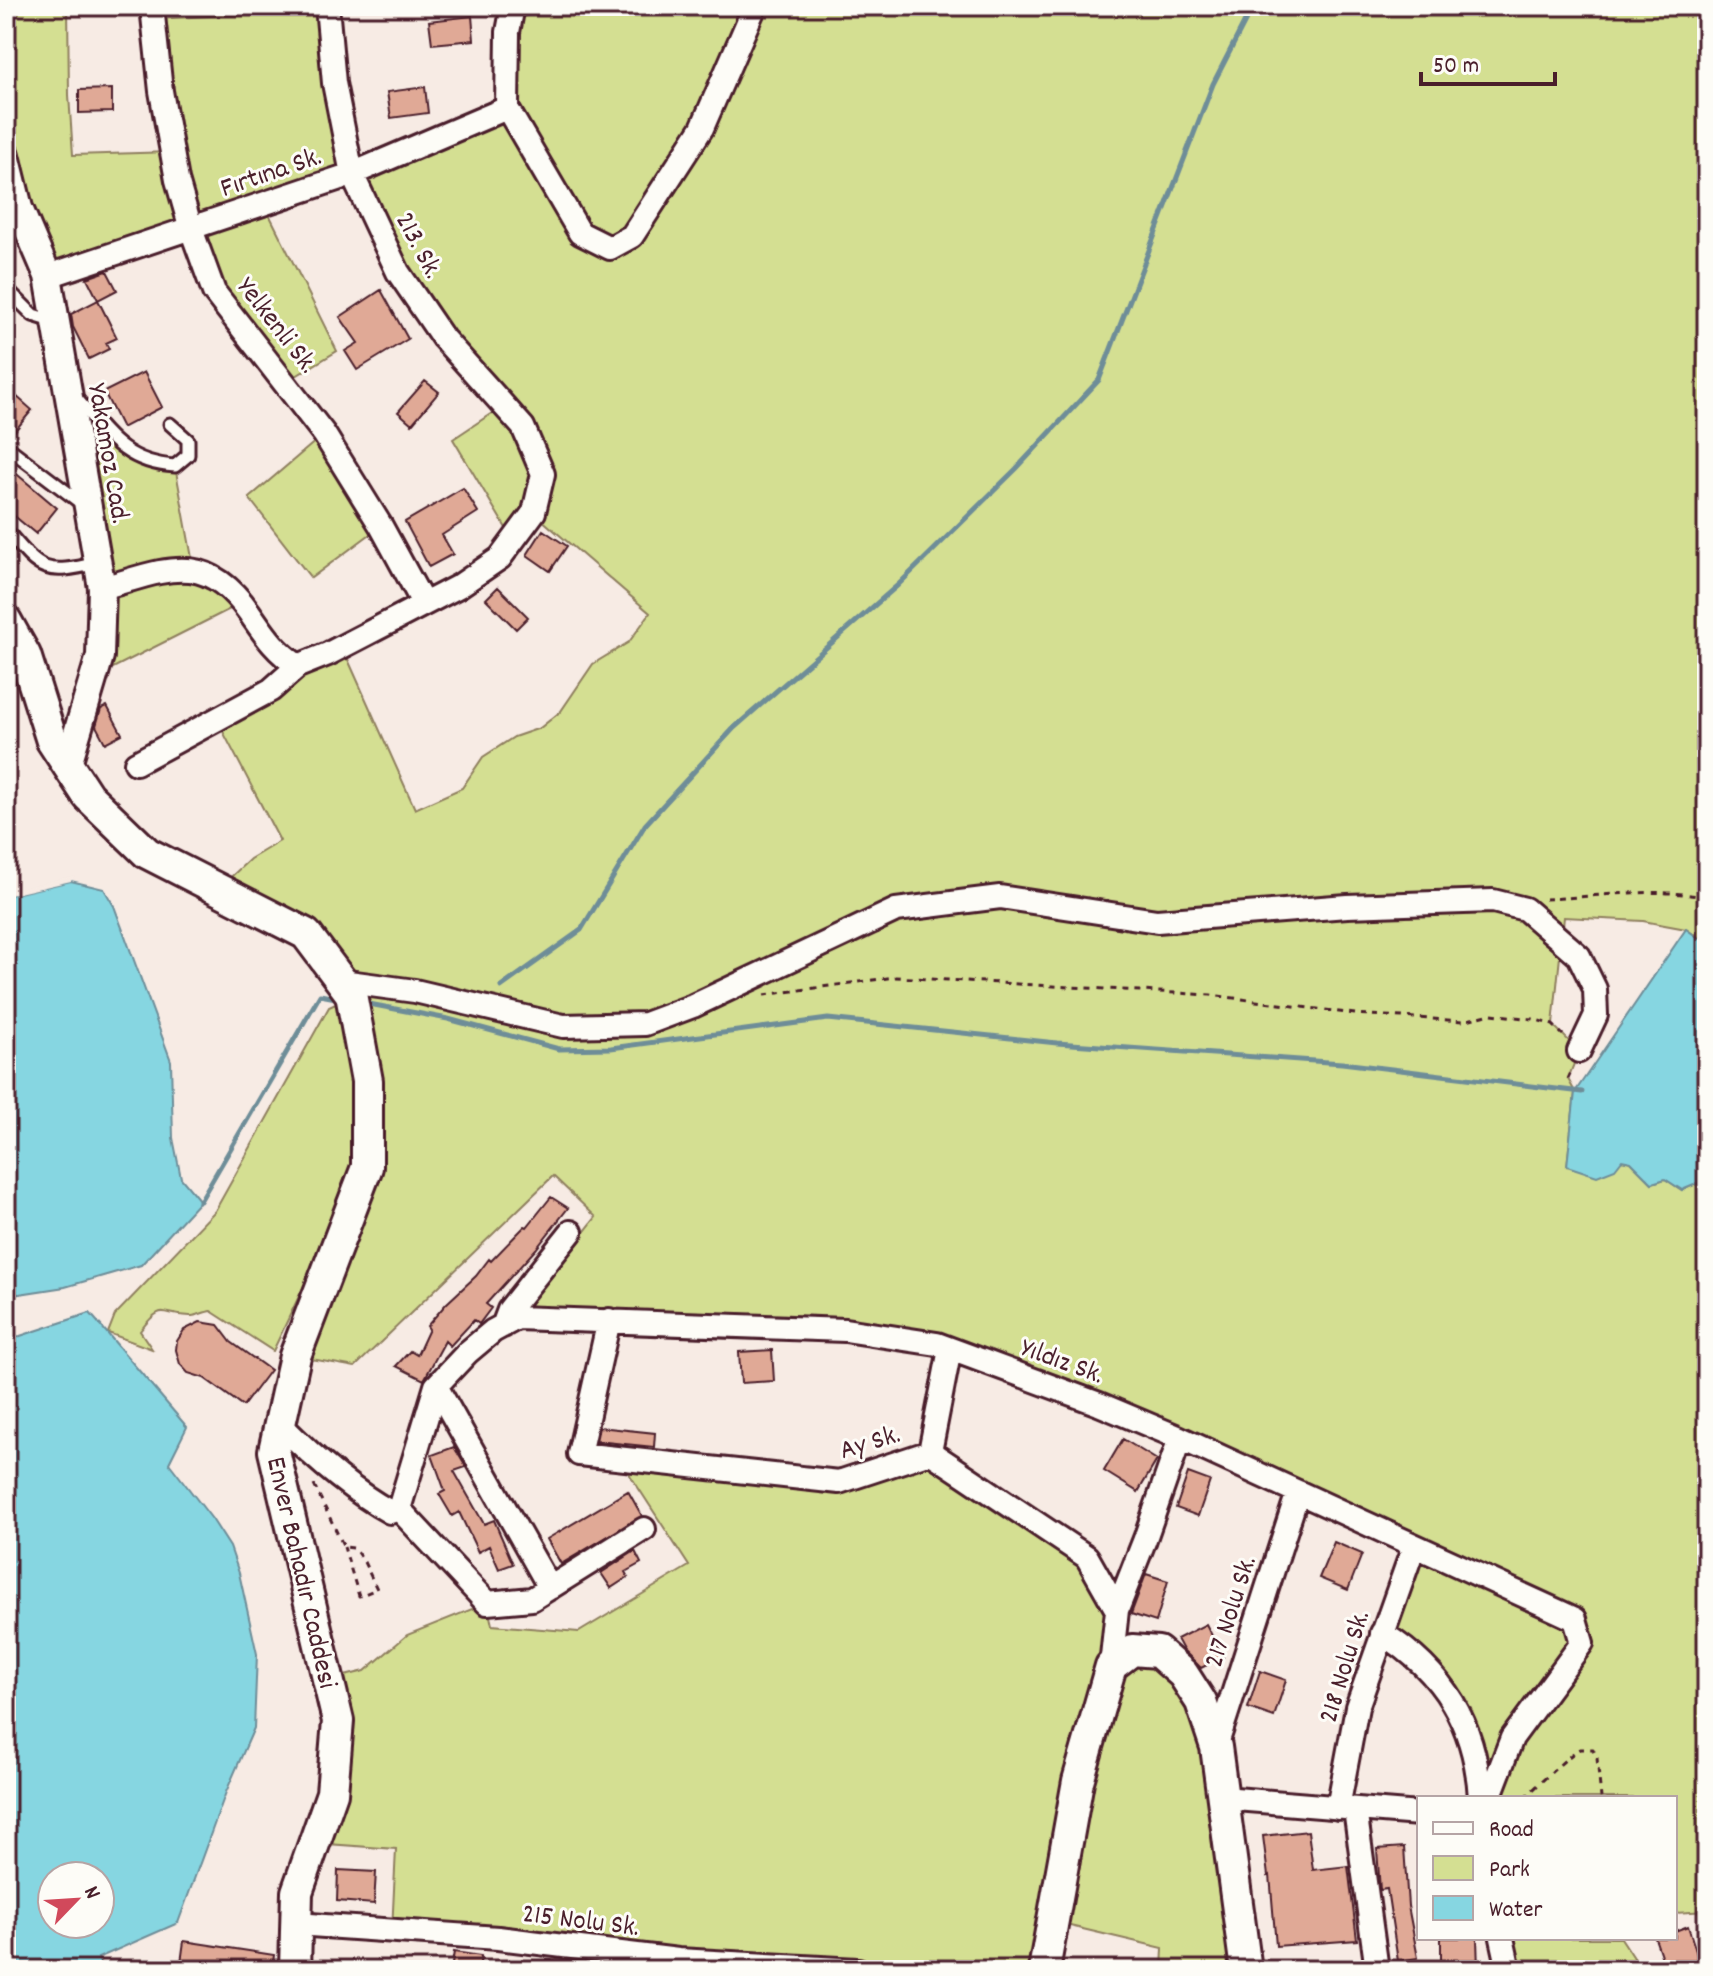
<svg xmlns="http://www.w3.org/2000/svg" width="1713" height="1976" font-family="Dekko,sans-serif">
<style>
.green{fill:#d4df92;stroke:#8f7f5e;stroke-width:2}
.water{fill:#86d6e1;stroke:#6e8d98;stroke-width:2;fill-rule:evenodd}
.pier{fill:#f7ebe4}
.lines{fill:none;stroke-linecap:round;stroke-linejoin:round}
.stream{stroke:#6e8d98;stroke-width:5}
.building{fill:#e0a996;stroke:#4a1f2b;stroke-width:2}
.service-casing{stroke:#4a1f2b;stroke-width:17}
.minor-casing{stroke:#4a1f2b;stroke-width:28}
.tertiary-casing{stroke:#4a1f2b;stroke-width:32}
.secondary-casing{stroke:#4a1f2b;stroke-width:36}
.path{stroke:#4a1f2b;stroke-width:3;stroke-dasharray:6 6;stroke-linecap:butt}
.service{stroke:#fdfcf7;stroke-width:11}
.minor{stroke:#fdfcf7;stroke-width:22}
.tertiary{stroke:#fdfcf7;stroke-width:26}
.secondary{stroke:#fdfcf7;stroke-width:30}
.labels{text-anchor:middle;stroke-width:6;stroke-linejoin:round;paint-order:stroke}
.street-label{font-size:28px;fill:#4a1f2b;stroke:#fdfcf7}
</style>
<rect width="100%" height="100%" fill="#f7ebe4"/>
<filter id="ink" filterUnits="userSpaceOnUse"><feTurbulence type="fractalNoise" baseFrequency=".0125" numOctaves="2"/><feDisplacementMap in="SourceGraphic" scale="16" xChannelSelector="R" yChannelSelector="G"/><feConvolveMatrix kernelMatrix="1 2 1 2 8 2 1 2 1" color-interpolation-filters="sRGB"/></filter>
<g filter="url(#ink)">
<path class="green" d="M6,6H68L69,95L73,155L172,152L152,19L328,10L352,173L507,108L513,6H1707V944L1686,929L1643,921L1564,917L1553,1025L1579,1051L1568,1079L1575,1092L1567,1166L1622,1160L1631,1162L1652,1183L1665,1179L1682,1190L1701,1182L1707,1184V1911L1675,1913V1798H1480L1467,1728L1382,1633L1414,1546L937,1344L517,1318L596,1217L553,1176L355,1367L295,1356L367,1167L351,994L306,934L218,889L250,859L280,841L217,720L342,646L415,809L462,788L483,757L514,737L540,728L561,711L593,664L629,642L650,613L534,513L513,540L453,439L504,405L443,338L352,174L264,204L337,351L286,382L214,292L190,229L48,276L6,155Z
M324,434L381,526L311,578L249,498Z
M109,436L134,457L175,466L194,569L242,603L93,678L100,656L76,439Z
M340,1002L350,1041L357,1128L347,1195L273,1351L211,1311C205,1312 198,1315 192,1316C161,1317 165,1299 140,1331L152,1349L108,1333L115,1315L215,1211L329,1007Z
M930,1452L1087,1557L1117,1610L1111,1665L1132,1650L1201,1702L1246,1970H1162L1163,1948L1053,1922L1044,1970H677L392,1931L396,1849L314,1843L328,1680L365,1671L407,1635L487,1603L492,1625L579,1632L689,1566L619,1458L839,1482Z
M1502,1938H1621L1642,1970H1509Z"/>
<path class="water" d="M71,881L104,889L114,906L171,1061L173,1138L181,1178L200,1201L141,1265L65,1287L6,1296V896Z
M1686,929L1707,944V1184L1701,1182L1682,1190L1665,1179L1652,1183L1631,1162L1622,1160L1615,1169L1597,1176L1567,1166L1575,1092Z
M90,1313L187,1427L169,1463L212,1519L230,1547L239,1573L257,1654L254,1728L226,1792L178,1923L98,1958L103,1970H6V1330L14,1338ZM52,1876H100V1924H52Z"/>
<path class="pier" d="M70,877H74L71,881L6,896V892Z"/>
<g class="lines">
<path class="stream" d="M501,987L581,930L645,825L734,728L898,585L1016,469L1099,380L1213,84L1253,6
M369,1004L448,1019L559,1049L611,1048L828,1019L1057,1043L1342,1063L1582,1092
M200,1201L320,995L336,998"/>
</g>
<path class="building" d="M472,16L474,40L432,44L429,21Z
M425,87L428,113L391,118L387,92Z
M112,89V112L79,113V90Z
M107,271L117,290L98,300L87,278Z
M381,290L408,339L357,370L345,351L358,343L340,317Z
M98,300L117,338L106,343L109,349L89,359L73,327L71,314Z
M144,372L162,407L122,428L104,392Z
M425,381L439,392L412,424L398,412Z
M6,387L32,410L9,438H6Z
M6,465L57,508L36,534L6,509Z
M463,488L478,512L442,535L453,554L429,567L405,522Z
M543,530L567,546L550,571L527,555Z
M498,587L528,617L516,629L486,599Z
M107,706L122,734L105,743L96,726L101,709Z
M551,1197L568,1208L536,1249L486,1304L491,1308L479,1324L474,1320L450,1346L445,1341L424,1380L396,1366L410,1351L417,1355L429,1329L427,1326L446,1304L476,1276L489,1259L491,1261L525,1226L527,1227Z
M200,1322L218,1325L231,1342L270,1370L243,1406L204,1378L188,1373L180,1364L176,1350L177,1341L184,1330Z
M772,1350L774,1381L741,1383L739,1352Z
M599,1427L655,1433L654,1447L596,1441Z
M1123,1439L1157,1460L1138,1492L1104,1471Z
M454,1447L466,1467L454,1471L484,1524L494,1520L513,1564L499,1569L489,1546L478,1552L459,1512L452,1516L439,1494L445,1491L432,1455Z
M1188,1473L1210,1481L1198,1516L1176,1508Z
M628,1491L642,1516L561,1564L547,1539Z
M1334,1542L1362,1554L1348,1590L1319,1578Z
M635,1551L641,1563L625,1572L628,1577L611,1588L601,1573Z
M1146,1574L1168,1581L1156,1622L1131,1614Z
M1206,1624L1223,1657L1201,1668L1183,1650L1177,1639Z
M1260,1671L1286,1680L1274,1717L1248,1708Z
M1308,1831L1313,1870L1348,1866L1357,1940L1276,1946L1270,1875L1268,1876L1263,1836Z
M1404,1847L1408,1906L1418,1958L1398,1961L1387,1889L1380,1890L1377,1849Z
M338,1870L376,1872L374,1904L337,1901Z
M1688,1926L1702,1970H1666L1655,1938H1675V1931Z
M1441,1938H1477L1478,1970H1441Z
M184,1941L274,1955L272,1970H180Z
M454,1952L481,1956L479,1970H451Z"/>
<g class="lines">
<g class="service-casing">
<path id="service" d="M6,288L33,315L56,322
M76,398C107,434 124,463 175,466L188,455V440L170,424
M6,446L85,506
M6,530C41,571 43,576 97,563"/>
</g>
<g class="minor-casing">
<path id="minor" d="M152,6L161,91L177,180L191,229L214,292L324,434L381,526L423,603
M513,6L508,32L507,108L580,233L610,248L632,236L702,128L755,6
M48,276L352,174L507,108
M102,588C164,571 204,548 249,612C265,635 274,650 298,666L328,654L459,586L500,558L534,512L543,474L523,427L443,338L398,272L352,174L334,83L327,6
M136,763L271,690L298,666
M341,981L415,991L563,1026L645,1024L693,1006L896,910L1000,897L1157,921L1347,906L1493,901L1525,909L1579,956L1595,989L1596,1015L1579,1051
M609,1320L579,1454L839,1482L930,1452
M503,1326L509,1310L571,1232
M436,1386L550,1588
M280,1424C313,1457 350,1490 390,1512L399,1509
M930,1452L1087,1557L1117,1610
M930,1452L950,1349
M399,1509L436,1386L468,1352L493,1331L517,1318L845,1330L937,1344L1099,1404L1180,1438L1575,1619L1582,1643L1512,1738L1489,1798
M399,1509L487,1603L532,1599L644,1529
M1382,1633C1444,1672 1476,1725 1480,1798
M1111,1666L1117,1610L1145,1539L1180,1438
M1216,1747L1298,1492
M1223,1798L1419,1814
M1338,1808L1357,1707L1414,1546
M1355,1809L1377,1970
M296,1924L498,1938L678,1960L858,1970
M1502,1938L1509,1970"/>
</g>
<g class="tertiary-casing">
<path id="tertiary" d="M6,155L19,208L48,276L102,588L100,656L67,767"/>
</g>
<g class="secondary-casing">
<path id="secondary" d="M6,621L25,655L52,741L88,796L147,853L306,934L351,994L367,1081V1167L295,1356L274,1451L338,1721L332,1793L297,1892L295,1970
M1044,1970L1078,1781L1111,1666L1132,1650L1158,1652L1183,1674L1201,1702L1216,1747L1246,1970"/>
</g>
<path class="path" d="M1545,899C1599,897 1654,886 1707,898
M764,995L895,977L1211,995L1355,1014L1463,1021L1491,1014L1533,1019L1553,1025L1563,1035
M1568,1079L1572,1070
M314,1485L344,1547L354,1548L364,1562L377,1589L359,1596L344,1547
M1525,1798C1532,1790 1573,1751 1580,1749C1580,1749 1592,1749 1593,1749L1597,1758L1601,1798"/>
<use href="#service" class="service"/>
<use href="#minor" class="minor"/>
<use href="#tertiary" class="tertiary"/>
<use href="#secondary" class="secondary"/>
</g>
</g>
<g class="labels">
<g class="street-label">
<text transform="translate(270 170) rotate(-19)" y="10">Fırtına Sk.</text>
<text transform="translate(421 244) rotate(62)" y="10">213. Sk.</text>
<text transform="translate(279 324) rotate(52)" y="10">Yelkenli Sk.</text>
<text transform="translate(111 453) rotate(80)" y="10">Yakamoz Cad.</text>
<text transform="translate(1063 1359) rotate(20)" y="10">Yıldız Sk.</text>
<text transform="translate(869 1440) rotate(-17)" y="10">Ay Sk.</text>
<text transform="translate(304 1572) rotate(77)" y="10">Enver Bahadır Caddesi</text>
<text transform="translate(1228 1611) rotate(-72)" y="10">217 Nolu Sk.</text>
<text transform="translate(1342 1666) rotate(-73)" y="10">218 Nolu Sk.</text>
<text transform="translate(581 1918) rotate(7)" y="10">215 Nolu Sk.</text>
</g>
</g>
<rect width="1713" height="1976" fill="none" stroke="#fdfcf7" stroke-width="32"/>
<rect x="16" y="16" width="1681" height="1944" fill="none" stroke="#4a1f2b" stroke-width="3" filter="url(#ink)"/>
<rect x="1417" y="1796" width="260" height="144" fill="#fdfcf7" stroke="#b5a4a5" stroke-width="2"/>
<rect x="1433" y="1822" width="40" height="12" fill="#fdfcf7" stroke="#b5a4a5" stroke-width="2"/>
<text x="1489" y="1836" font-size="24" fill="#4a1f2b">Road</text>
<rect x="1433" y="1856" width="40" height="24" fill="#d4df92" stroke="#b5a4a5" stroke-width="2"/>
<text x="1489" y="1876" font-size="24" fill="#4a1f2b">Park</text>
<rect x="1433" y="1896" width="40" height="24" fill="#86d6e1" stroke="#b5a4a5" stroke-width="2"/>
<text x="1489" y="1916" font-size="24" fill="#4a1f2b">Water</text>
<g transform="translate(76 1900) rotate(65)"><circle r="38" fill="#fdfcf7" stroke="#b5a4a5" stroke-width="2"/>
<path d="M0-6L14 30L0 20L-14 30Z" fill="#d1495b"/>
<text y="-12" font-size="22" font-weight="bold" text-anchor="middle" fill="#4a1f2b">N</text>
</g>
<path d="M1421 72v12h134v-12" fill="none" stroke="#4a1f2b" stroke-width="4"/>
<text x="1433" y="72" font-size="24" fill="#4a1f2b" stroke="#fdfcf7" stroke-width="6" paint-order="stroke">50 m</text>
</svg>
